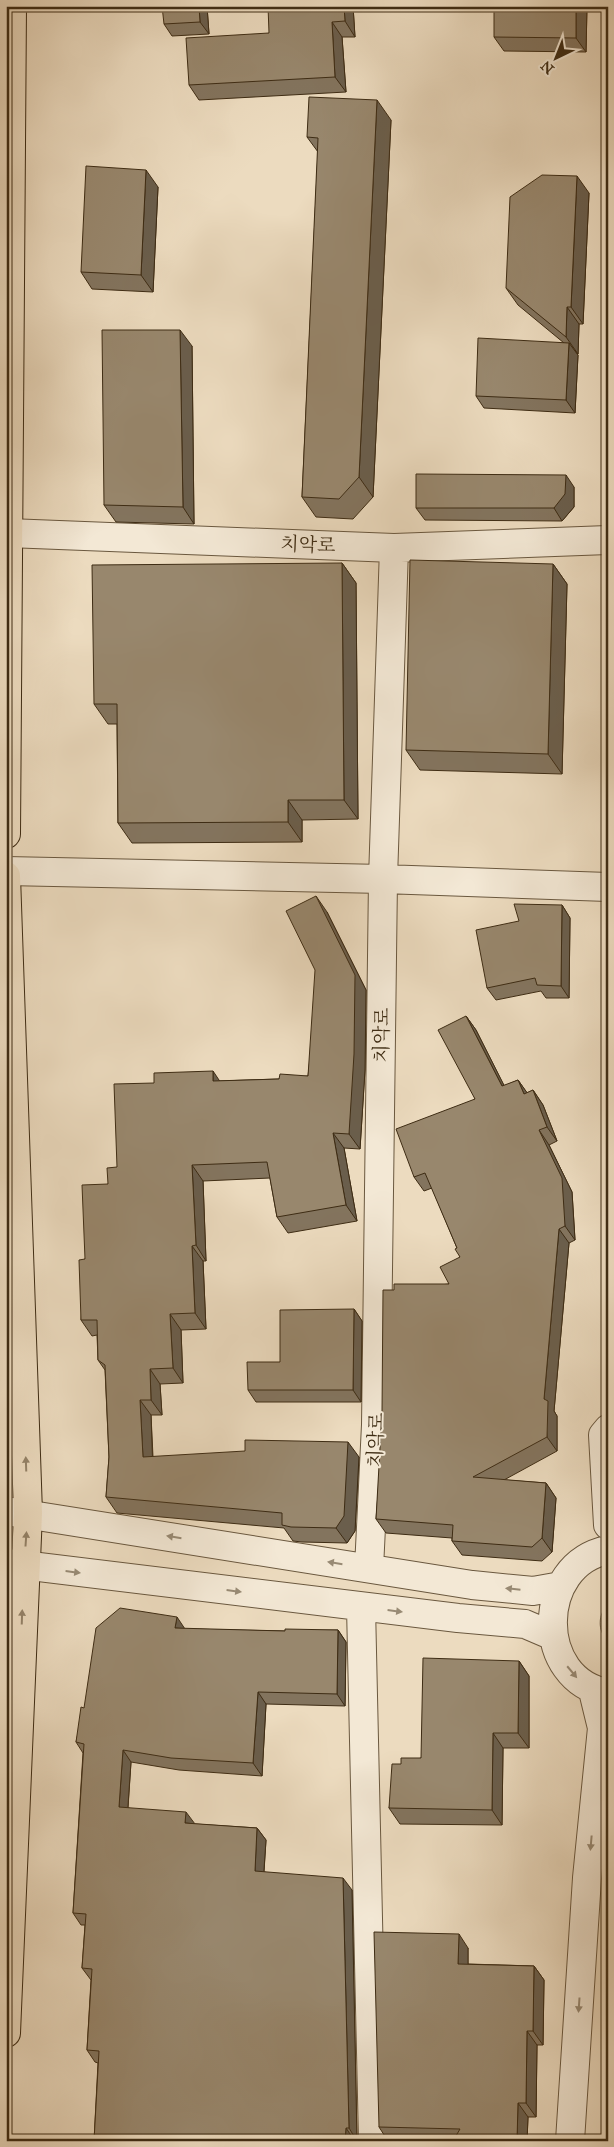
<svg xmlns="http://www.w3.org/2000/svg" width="614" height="2147" font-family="'IM FELL Great Primer','Noto Serif KR',serif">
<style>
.grass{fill:url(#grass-tufts);stroke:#86745b}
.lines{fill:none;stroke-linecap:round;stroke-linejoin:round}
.minor-casing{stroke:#6a583f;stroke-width:30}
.major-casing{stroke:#3e2c14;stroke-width:30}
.minor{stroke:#f3e8d5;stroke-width:28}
.major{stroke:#ecdbbf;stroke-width:28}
.wall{fill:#83745e;stroke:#3e2c14}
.shaded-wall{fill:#6a5e4c;stroke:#3e2c14}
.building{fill:#98876d;stroke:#3e2c14}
.oneway{fill:#95846a}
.oneway2{fill:#988a74}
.labels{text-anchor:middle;stroke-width:4;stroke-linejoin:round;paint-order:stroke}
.street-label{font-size:19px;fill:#3e2c14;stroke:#f3e8d5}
</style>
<defs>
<pattern id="grass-tufts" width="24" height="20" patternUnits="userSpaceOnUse" patternTransform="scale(1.25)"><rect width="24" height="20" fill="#cebda2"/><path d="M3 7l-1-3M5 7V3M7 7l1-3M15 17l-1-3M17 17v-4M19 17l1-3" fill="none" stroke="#a99a83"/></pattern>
</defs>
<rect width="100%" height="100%" fill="#ecdbbf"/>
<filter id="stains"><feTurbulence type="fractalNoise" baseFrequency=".004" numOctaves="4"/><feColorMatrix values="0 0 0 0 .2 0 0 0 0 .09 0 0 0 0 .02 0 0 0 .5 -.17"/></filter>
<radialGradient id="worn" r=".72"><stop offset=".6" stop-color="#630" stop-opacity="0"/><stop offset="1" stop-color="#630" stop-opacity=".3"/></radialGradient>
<path class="grass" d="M608,1603V1642C597,1629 598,1616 608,1603Z"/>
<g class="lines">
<g class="minor-casing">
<path id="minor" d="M8,533L394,548L608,540
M6,871L383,879L608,887
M608,1429L603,1435L608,1525
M6,1511L472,1585L533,1591L561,1586
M608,1550C535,1564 534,1681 608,1693
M6,1563L458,1618L525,1624L553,1636
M369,1568L376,1425L383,879L394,548
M361,1607L373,2141
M570,2141L587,1878L602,1728L593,1691"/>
</g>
<g class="major-casing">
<path id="major" d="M6,834L12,6
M6,876L28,1513L6,2033"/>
</g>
<use href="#minor" class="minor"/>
<use href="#major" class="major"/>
</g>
<path class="wall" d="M207,6L209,34L172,36L164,24Z
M353,6L355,37H342L346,92L199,100L189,85L269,33Z
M587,6L586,52L504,51L494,37Z
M391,120L373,497L353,519L316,517L302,497L318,152L307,137Z
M158,187L153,292L92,289L81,272Z
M589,193L583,324H579L578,354L575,352L578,355L575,413L484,408L476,396L564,343L518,305L506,288Z
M192,346L194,524L116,522L104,505Z
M574,487V507L562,521L425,520L416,508Z
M342,563L356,583L358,819L302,820V842L132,843L118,823L117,724H108L94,704Z
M553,564L567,584L562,774L420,770L406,750Z
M562,905L570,918L569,998H546L541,991L496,1000L487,988L519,921Z
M327,912L366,990L365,1070L360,1149L344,1148L357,1221L288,1233L277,1217L270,1178L203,1181L206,1261H203L206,1329L181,1330L183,1383L160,1384L162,1415H151L153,1457H359L355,1531L347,1543L302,1542L293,1541L284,1528L117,1513L106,1497L109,1457L105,1370L98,1360L97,1335L92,1336L81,1320L85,1259L108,1184L117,1167L219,1081L279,1079L308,1076Z
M466,1016L476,1030L504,1086L518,1080L527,1093L533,1090L543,1105L557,1141L549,1145L572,1192L575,1240L569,1243L554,1411L557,1416V1451L504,1480L546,1483L556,1498L552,1552L542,1561L462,1555L452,1541V1538L386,1533L376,1519L394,1290L449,1284L460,1257L457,1248L432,1188L424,1191L414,1177L475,1099Z
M354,1309L362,1321L361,1402H256L248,1390L280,1362Z
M185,1629L285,1631L338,1630L346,1642L345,1706L266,1704L262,1776L179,1770L131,1762L128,1808L195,1824L257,1828L266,1840L264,1872L352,1890L357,2141H94L98,2063L95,2062L87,2050L91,1980L82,1968L85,1925H81L73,1913L83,1753L76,1742L84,1708Z
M519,1661L529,1676V1748H503L502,1825L400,1824L389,1808L401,1764L421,1758Z
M468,1948V1964L534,1966L544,1980L543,2045H537L536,2117H528L527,2141H388L379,2127Z"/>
<path class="shaded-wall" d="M199,6H207L209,34L200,22Z
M344,6H353L355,37L345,21Z
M576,6H587L586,52L576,38Z
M332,22L342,37L346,92L335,77Z
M377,100L391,120L373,497L359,477Z
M146,170L158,187L153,292L141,275Z
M577,176L589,193L583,324L571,307Z
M567,307L579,324L578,354L566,337Z
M180,330L192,346L194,524L183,507Z
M569,343L578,355L575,413L566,400Z
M566,475L574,487V507L562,521L554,508Z
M342,563L356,583L358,819L344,800Z
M553,564L567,584L562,774L548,754Z
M288,800L302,820V842L288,822Z
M316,896L327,912L366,990L365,1070L360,1149L349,1134Z
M562,905L570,918L569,998L561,986Z
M466,1016L476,1030L512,1101L502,1086Z
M213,1071L223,1086L213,1081Z
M518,1080L528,1094H524Z
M533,1090L543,1105L557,1141L547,1127Z
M539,1130L549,1145L572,1192L575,1240L565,1226Z
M333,1133L344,1148L357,1221L346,1205Z
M192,1165L203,1181L206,1261L196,1245Z
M559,1229L569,1243L554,1411L557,1416V1451L547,1437L544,1399Z
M192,1246L203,1261L206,1329L195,1313Z
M354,1309L362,1321L361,1402L353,1390Z
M170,1314L181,1330L183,1383L173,1368Z
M150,1369L160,1384L162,1415L151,1400Z
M140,1400L151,1415L153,1473L143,1457Z
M348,1442L359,1457L355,1531L347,1543L336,1528Z
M546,1483L556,1498L552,1552L542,1538Z
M177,1617L185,1629L175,1628Z
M338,1630L346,1642L345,1706L337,1694Z
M519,1661L529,1676V1748L518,1733Z
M258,1692L266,1704L262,1776L253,1763Z
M493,1733L503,1748L502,1825L492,1810Z
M123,1750L131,1762L127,1820L119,1807Z
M186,1812L195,1824L185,1823Z
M257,1828L266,1840L263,1884L255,1871Z
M343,1878L352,1890L357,2141L349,2128Z
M459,1934L468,1948V1978L458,1964Z
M534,1966L544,1980L543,2045L533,2031Z
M527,2031L537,2045L536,2117L526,2103Z
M518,2103L528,2117L527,2141H517Z
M346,2128L354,2140V2141H345Z"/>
<path class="building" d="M162,6H199L200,22L164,24Z
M268,6H344L345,21L332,22L335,77L189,85L186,38L269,33Z
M494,6H576V38L494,37Z
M309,97L377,100L359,477L339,499L302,497L318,138L307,137Z
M86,166L146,170L141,275L81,272Z
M542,175L577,176L571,307H567L566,337L506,288L510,197Z
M102,330H180L183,507L104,505Z
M478,338L569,343L566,400L476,396Z
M416,474L566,475L565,494L554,508H416Z
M410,560L553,564L548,754L406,750Z
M342,563L344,800H288V822L118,823L117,704H94L92,565Z
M316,896L355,975L354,1054L349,1134L333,1133L346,1205L277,1217L267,1162L192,1165L196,1245L192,1246L195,1313L170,1314L173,1368L150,1369L151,1400H140L143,1457L245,1451V1440L348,1442L344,1516L336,1528L291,1527L282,1525V1513L106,1497L109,1457L105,1365L98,1360L97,1320H81L79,1260L85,1259L82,1185L108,1184L107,1168L117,1167L114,1084L154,1083V1073L213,1071V1081L279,1079L280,1074L308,1076L315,970L286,911Z
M514,904L562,905L561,986L537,985L535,978L487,988L476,930L519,921Z
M466,1016L502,1086L518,1080L524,1094L533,1090L547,1127L539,1130L562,1178L565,1226L559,1229L544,1399L548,1401L547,1437L473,1477L546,1483L542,1538L532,1547L452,1541L453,1525L376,1519L382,1412L383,1290H394V1284H449L440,1267L460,1257L455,1249L457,1248L425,1173L414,1177L396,1129L475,1099L438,1030Z
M354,1309L353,1390H248L247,1362H280V1310Z
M120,1608L177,1617L175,1628L285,1631V1629L338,1630L337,1694L258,1692L253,1763L171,1758L123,1750L119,1807L186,1812L185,1823L257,1828L255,1871L343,1878L349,2128H346L345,2141H94L99,2051L87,2050L92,1969L82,1968L86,1914L73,1913L84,1744L76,1742L81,1707L84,1708L96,1628Z
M423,1658L519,1661L518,1733H493L492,1810L389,1808L392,1764H401V1758H421Z
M374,1932L459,1934L458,1964L534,1966L533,2031H527L526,2103H518L517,2141H453L460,2129L379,2127Z"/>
<defs><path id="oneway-solid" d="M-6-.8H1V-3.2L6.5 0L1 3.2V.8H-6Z" transform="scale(1.25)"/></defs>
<g class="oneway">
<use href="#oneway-solid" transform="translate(26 1464) rotate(-92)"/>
<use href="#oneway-solid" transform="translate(26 1539) rotate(-86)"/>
<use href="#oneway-solid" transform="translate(22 1617) rotate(-88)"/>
</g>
<g class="oneway2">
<use href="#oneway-solid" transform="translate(174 1537) rotate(-171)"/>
<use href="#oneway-solid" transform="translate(335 1563) rotate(-171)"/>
<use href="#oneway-solid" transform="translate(73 1572) rotate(7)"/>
<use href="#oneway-solid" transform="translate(513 1589) rotate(-174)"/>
<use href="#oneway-solid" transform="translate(234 1591) rotate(7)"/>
<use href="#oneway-solid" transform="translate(395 1611) rotate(7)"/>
<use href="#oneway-solid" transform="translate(572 1672) rotate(50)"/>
<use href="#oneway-solid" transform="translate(591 1843) rotate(95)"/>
<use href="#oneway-solid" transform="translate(579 2005) rotate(94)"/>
</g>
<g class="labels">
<g class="street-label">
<text transform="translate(308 544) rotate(2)" y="7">치악로</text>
<text transform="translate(381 1035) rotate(-89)" y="7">치악로</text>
<text transform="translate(375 1440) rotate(-88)" y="7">치악로</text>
</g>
</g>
<rect width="614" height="2147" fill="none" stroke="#ecdbbf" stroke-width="25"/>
<rect x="8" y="8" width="599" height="2132" fill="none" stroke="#3e2c14" stroke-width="2.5"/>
<rect x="12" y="12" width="589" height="2122" fill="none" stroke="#3e2c14"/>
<g transform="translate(556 58) rotate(223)" stroke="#f3e8d5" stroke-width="4" paint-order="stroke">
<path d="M0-4L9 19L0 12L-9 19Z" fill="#3e2c14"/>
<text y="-8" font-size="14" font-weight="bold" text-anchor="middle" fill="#3e2c14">N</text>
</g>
<rect width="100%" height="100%" filter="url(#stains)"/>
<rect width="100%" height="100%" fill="url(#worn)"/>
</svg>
